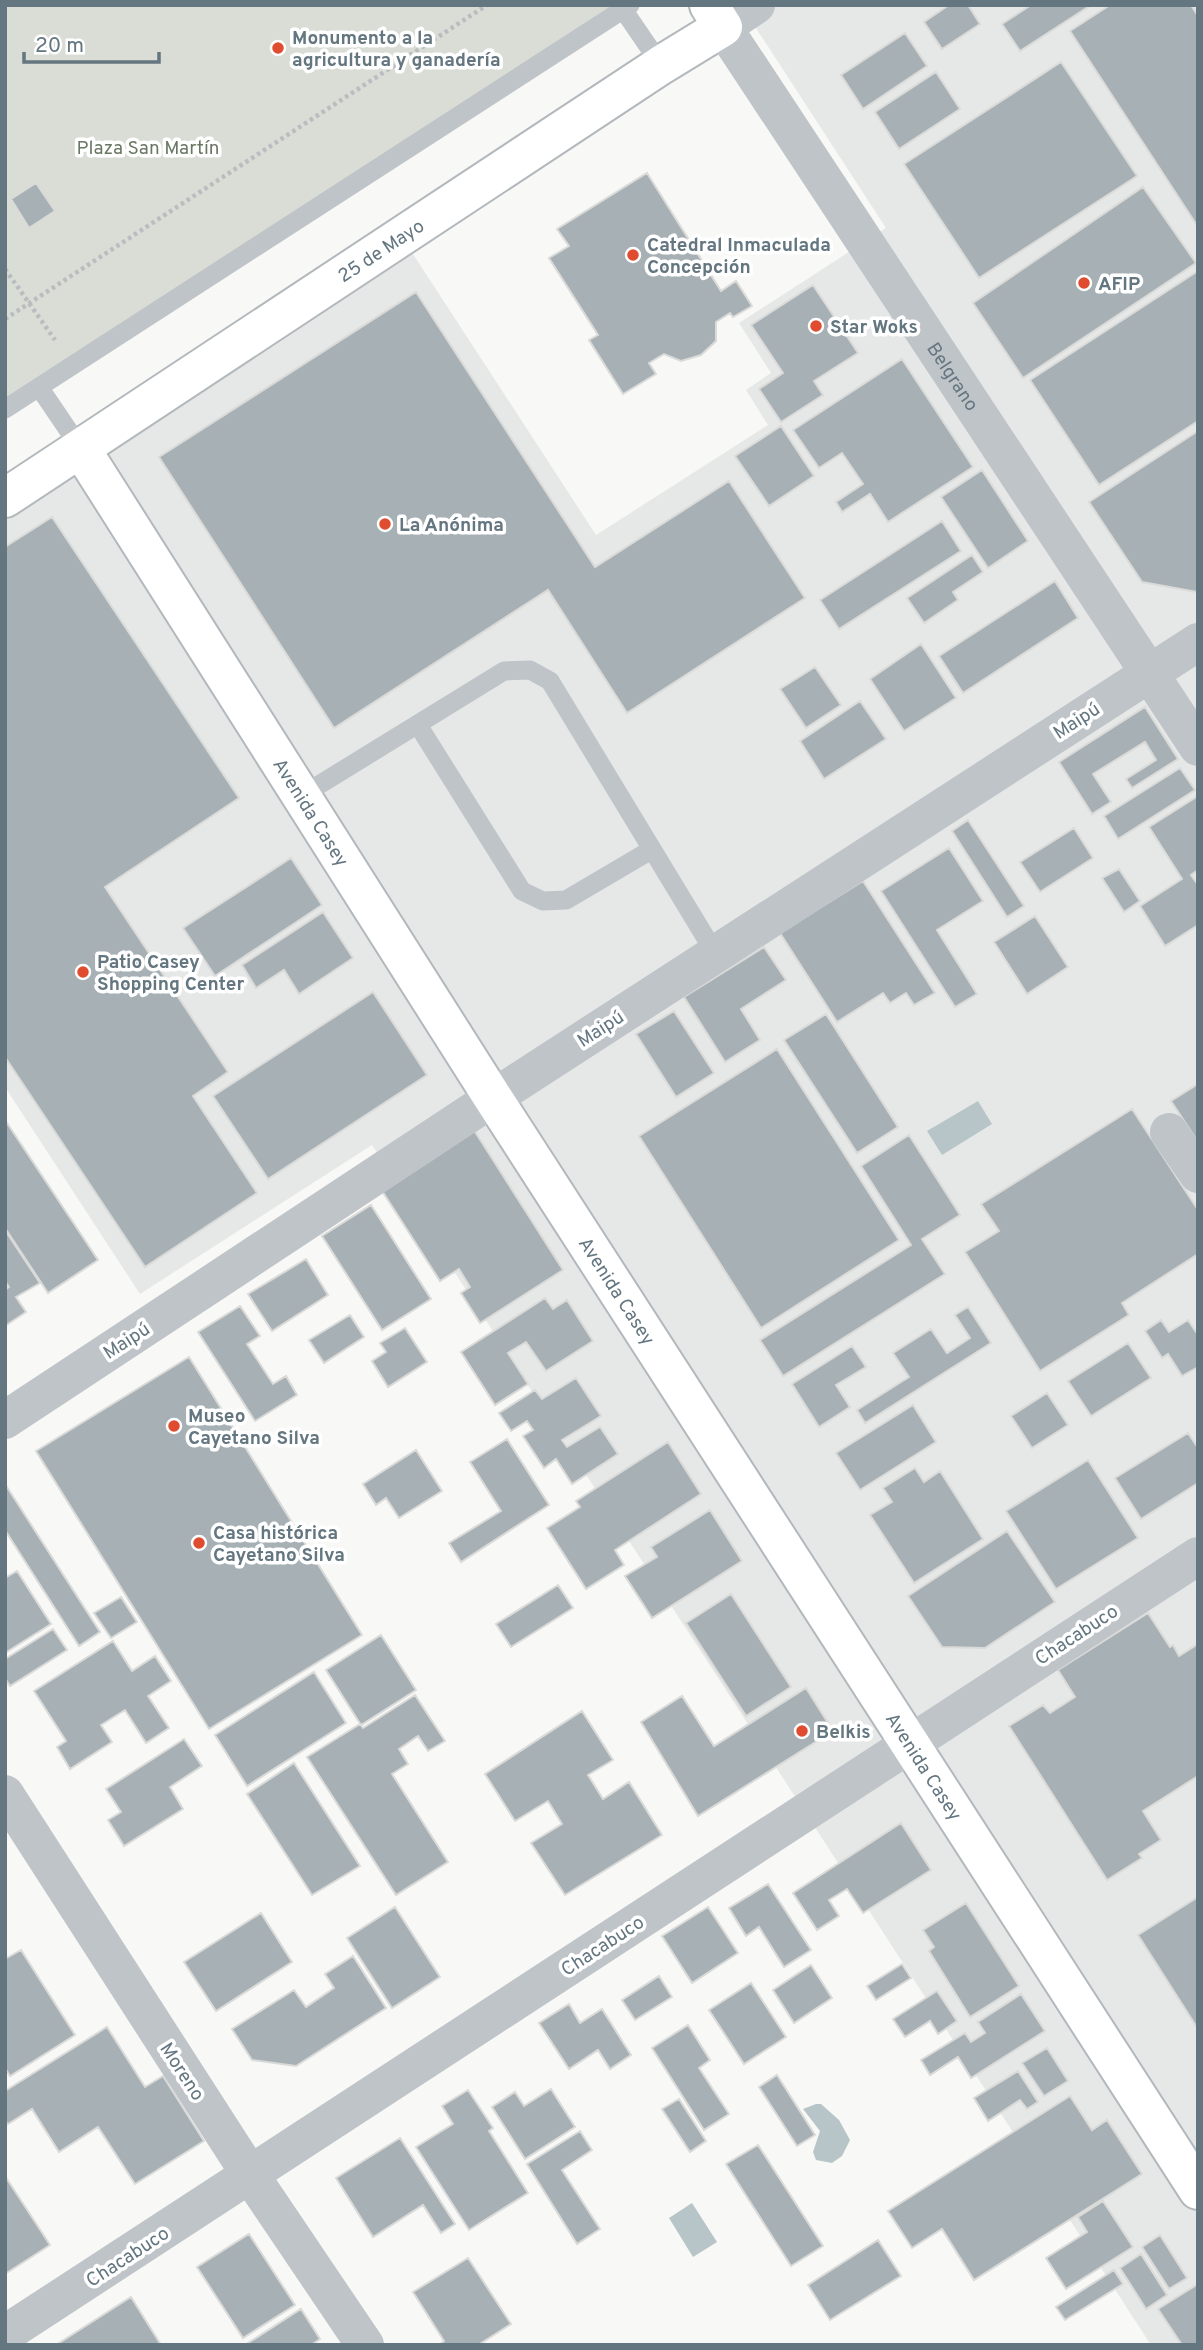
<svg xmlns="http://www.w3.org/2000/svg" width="1203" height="2350" font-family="Overpass,sans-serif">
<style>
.built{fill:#e6e8e7}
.green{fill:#d9ddd5}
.water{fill:#b7c5c8}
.building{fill:#a6b0b5;stroke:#dadad8;stroke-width:2}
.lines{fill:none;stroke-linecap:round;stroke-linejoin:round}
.secondary-casing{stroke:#b2b8bc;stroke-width:42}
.path{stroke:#babdc0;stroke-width:4.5;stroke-dasharray:3.5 3.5;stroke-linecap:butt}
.lane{stroke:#bfc4c8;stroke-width:19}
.street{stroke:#bfc4c8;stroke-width:38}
.secondary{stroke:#fff;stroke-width:38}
.poi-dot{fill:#df4c2f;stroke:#fff;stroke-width:2.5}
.labels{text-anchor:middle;stroke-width:7;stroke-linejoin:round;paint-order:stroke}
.poi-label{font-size:19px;font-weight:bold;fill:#647680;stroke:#fff;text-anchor:start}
.park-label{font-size:19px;fill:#687863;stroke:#fff}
.street-label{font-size:19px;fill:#647680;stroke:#fff}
</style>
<rect width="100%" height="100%" fill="#f8f8f6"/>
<path class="built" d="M778,5H1198V2345H1151L372,1145L140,1294L5,1087V516L413,254L596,535L768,425L746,390L771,373L739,323L886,228L752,22Z"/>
<path class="green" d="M5,5H620L5,409Z"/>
<path class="water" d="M978,1101L992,1124L942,1155L927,1131Z
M816,2104H821L839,2120L850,2140L842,2156L832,2163L816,2160L813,2152L820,2131L803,2109Z
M692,2203L717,2242L693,2257L669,2218Z"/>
<path class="building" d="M949,5H968L980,24L942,49L924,22Z
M1031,5H1091L1020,51L1002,24Z
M1110,5H1191L1198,16V227L1070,31Z
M905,33L927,66L863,109L841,75Z
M1061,62L1137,176L979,278L904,164Z
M936,72L960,109L899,149L875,112Z
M647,173L721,291L736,281L752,306L733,317L730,313L716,322V341L701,355L681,361L664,354L649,363L656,374L623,394L589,340L598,335L549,258L569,246L557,229Z
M36,183L55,211L29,228L11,199Z
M1143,187L1196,263L1023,378L973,303Z
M1198,271V421L1099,485L1030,380Z
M813,285L858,353L814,381L823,395L781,422L759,389L783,373L751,325Z
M416,292L595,567L729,481L805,598L627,713L548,590L334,728L159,457Z
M902,359L973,467L888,522L870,494L842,512L836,502L863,484L842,453L819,468L793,430Z
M781,426L814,476L769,506L735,456Z
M1198,431V592H1197L1142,582L1089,502Z
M982,470L1028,541L988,568L941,497Z
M52,517L239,798L105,887L228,1072L193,1096L257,1193L145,1267L5,1057V547Z
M942,521L961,551L839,629L820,600Z
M972,555L983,572L953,592L958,600L924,623L907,598Z
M1055,581L1078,618L963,693L939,656Z
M921,644L956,698L904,731L870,679Z
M815,667L841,705L806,728L780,689Z
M860,701L886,739L824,779L800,741Z
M1145,707L1178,759L1132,788L1126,779L1156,760L1145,742L1093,774L1111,802L1092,814L1059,762Z
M1180,768L1195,790L1118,839L1104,816Z
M1198,796V870L1191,875L1198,885V925L1165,946L1140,906L1182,879L1149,827Z
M968,820L1024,906L1007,917L952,831Z
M1074,828L1093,858L1040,892L1020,862Z
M949,848L983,901L937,930L977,994L955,1007L881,891Z
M291,858L322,905L215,976L183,928Z
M1119,869L1140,901L1124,912L1102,878Z
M863,881L935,993L914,1005L906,993L890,1003L883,993L837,1022L780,933Z
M323,912L353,958L299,994L284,970L256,988L242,965Z
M1035,916L1068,967L1027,994L994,942Z
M764,947L786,980L741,1009L760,1040L725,1062L684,997Z
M373,992L427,1075L268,1179L213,1096Z
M674,1011L714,1073L676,1097L636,1034Z
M826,1014L898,1127L857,1153L784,1040Z
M777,1049L899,1240L761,1328L639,1136Z
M1198,1084V1142L1171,1101Z
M1132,1109L1198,1210V1254L1122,1303L1129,1315L1040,1371L965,1252L999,1231L981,1204Z
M5,1120L98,1260L48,1293L5,1228Z
M472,1127L563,1270L480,1323L461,1293L470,1287L459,1269L440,1281L379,1186Z
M909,1135L960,1215L922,1239L945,1274L783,1376L760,1340L911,1245L861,1166Z
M371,1205L431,1299L382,1330L322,1236Z
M5,1230L40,1283L16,1297L26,1312L5,1326V1290L9,1287L5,1281Z
M306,1259L328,1295L272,1331L248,1294Z
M545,1298L553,1309L567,1300L593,1341L546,1371L526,1342L508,1353L528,1384L495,1405L461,1352Z
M240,1306L260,1336L247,1344L273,1384L286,1376L297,1395L255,1421L198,1332Z
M968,1307L991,1343L865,1423L857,1410L909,1377L893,1353L931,1329L947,1353L970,1338L955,1315Z
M350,1315L364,1337L324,1363L309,1340Z
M1161,1320L1169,1332L1188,1320L1198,1335V1367L1182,1376L1168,1354L1162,1358L1145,1331Z
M405,1328L427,1362L388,1387L372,1361L386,1352L380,1343Z
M1128,1343L1151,1378L1091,1416L1068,1381Z
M852,1346L866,1367L836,1385L850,1407L819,1427L792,1384Z
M189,1357L362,1635L209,1729L36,1451Z
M576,1378L601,1416L562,1440L567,1447L600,1427L618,1454L572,1484L556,1459L544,1468L523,1436L533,1430L527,1421L511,1431L499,1413L535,1390L542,1399Z
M1047,1393L1068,1425L1032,1448L1011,1416Z
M913,1405L936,1442L860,1490L836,1453Z
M1188,1433L1198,1448V1483L1141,1519L1115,1478Z
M507,1439L549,1505L461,1562L449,1543L501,1511L470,1462Z
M668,1442L701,1494L615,1550L624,1565L586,1589L547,1528L580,1507L576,1501Z
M416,1450L442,1491L399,1518L386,1498L376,1505L363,1484Z
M1088,1460L1138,1538L1056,1589L1006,1511Z
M915,1468L924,1482L940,1471L983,1539L914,1583L870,1515L892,1502L883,1488Z
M5,1484L100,1632L79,1646L5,1530Z
M710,1510L742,1561L652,1618L625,1576L657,1557L651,1547Z
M1007,1531L1055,1602L985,1648L942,1647L908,1596Z
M17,1571L51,1624L5,1653V1578Z
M558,1585L573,1608L511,1647L496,1624Z
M731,1594L791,1687L746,1716L686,1623Z
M121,1597L137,1622L111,1638L94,1613Z
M1148,1613L1170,1647L1173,1645L1179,1656L1198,1644V1776L1143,1811L1161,1840L1139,1854L1142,1858L1107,1880L1009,1726L1043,1705L1050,1713L1075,1697L1058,1670Z
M53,1629L67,1650L10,1686L5,1678V1659Z
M381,1635L416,1690L361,1725L326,1670Z
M113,1641L132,1671L155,1656L171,1681L148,1696L169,1728L146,1743L125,1710L101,1725L112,1742L70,1769L57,1747L66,1741L34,1691Z
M314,1672L346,1723L247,1786L215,1735Z
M806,1688L833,1731L698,1816L641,1722L682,1696L714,1746Z
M415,1695L445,1741L428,1751L418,1736L399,1749L408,1764L392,1774L448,1862L396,1895L307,1757L360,1724L363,1728Z
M582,1711L613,1760L588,1775L603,1799L629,1782L662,1835L565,1895L531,1843L562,1824L548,1801L515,1821L485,1774Z
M184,1739L202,1766L170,1787L183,1809L124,1846L108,1820L121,1812L106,1789Z
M294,1763L360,1866L312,1895L247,1794Z
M901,1823L931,1870L863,1913L847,1889L829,1900L839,1916L817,1930L793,1893Z
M768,1884L811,1950L784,1967L759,1927L746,1936L729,1908Z
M1198,1897V2029L1138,1935Z
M966,1903L1019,1986L970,2017L929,1951L934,1947L923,1930Z
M395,1907L440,1977L392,2008L347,1938Z
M708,1907L738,1953L692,1983L662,1936Z
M261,1913L292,1962L216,2011L184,1962Z
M21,1950L75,2035L10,2076L5,2068V1959Z
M353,1956L386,2008L296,2066L252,2060L232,2029L294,1990L306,2007L334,1988L325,1974Z
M902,1964L911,1978L876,2000L867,1986Z
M811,1965L832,1998L794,2023L773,1990Z
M659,1976L672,1997L635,2020L622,2000Z
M751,1983L786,2037L744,2064L709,2010Z
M937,1991L957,2021L938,2034L930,2021L905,2037L893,2019Z
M1021,1994L1045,2031L971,2078L958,2057L930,2075L921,2060L965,2033L971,2042L985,2033L978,2022Z
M569,2004L580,2023L602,2009L631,2055L610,2069L598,2050L569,2069L539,2023Z
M688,2025L710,2060L699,2068L729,2114L704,2130L652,2048Z
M107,2027L145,2087L163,2076L204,2141L135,2184L98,2127L59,2152L32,2109L8,2124L5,2121V2091Z
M1047,2048L1068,2081L1044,2096L1022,2063Z
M1018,2071L1038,2102L1027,2109L1020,2100L988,2121L974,2098Z
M777,2075L815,2135L797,2146L759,2087Z
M551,2089L575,2127L525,2159L492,2107L515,2092L524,2106Z
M468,2090L493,2128L489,2131L528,2193L469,2230L416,2147L453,2124L442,2106Z
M1070,2096L1092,2130L1107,2120L1142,2174L974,2280L942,2229L912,2248L888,2211Z
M679,2099L706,2141L690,2152L662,2109Z
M580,2131L592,2150L562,2170L600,2229L577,2244L527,2164Z
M400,2138L455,2224L441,2233L423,2205L373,2237L336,2178Z
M758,2145L823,2246L791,2266L726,2164Z
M5,2176L50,2245L5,2274Z
M1103,2201L1133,2247L1066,2289L1046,2258L1087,2232L1078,2217Z
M249,2234L295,2305L243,2338L197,2267Z
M1160,2235L1187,2278L1169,2289L1142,2247Z
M878,2240L901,2276L830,2320L808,2285Z
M1141,2254L1167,2295L1146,2309L1120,2268Z
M468,2258L511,2324L478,2345H439L444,2341L413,2292Z
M1114,2270L1123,2284L1065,2320L1056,2307Z
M1198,2284V2345H1182L1158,2309Z
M131,2297L161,2345H56Z
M301,2309L320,2339L311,2345H245Z"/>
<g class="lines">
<g class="secondary-casing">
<g id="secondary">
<path id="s2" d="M81,449L493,1098L1198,2190"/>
<path id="s3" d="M5,498L661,65L723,27L709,5"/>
</g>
</g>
<path class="path" d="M5,269L55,340
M5,319L487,5"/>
<path class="lane" d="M620,5L661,65
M39,387L81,449
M5,409L630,5
M418,725L522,891L543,901L566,900L651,850
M301,796L504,671L530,670L550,681L715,953"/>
<g class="street">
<path id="s1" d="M756,5L723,27L1198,747"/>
<path d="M1169,1132L1198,1174"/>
<path d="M5,1420L493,1098L1198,642"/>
<path d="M5,1794L251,2176L365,2345"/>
<path d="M5,2334L1198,1556"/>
</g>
<use href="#secondary" class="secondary"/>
</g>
<g class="poi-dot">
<circle cx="278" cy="48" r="7"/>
<circle cx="633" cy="255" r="7"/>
<circle cx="1084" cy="283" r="7"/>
<circle cx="816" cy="326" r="7"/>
<circle cx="385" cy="524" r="7"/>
<circle cx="83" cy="972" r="7"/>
<circle cx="174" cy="1426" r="7"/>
<circle cx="199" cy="1543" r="7"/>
<circle cx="802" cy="1731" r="7"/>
</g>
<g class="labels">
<g class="poi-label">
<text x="292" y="44">Monumento a la<tspan x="292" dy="22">agricultura y ganadería</tspan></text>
<text x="647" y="251">Catedral Inmaculada<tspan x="647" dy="22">Concepción</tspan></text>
<text x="1098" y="290">AFIP</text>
<text x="830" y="333">Star Woks</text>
<text x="399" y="531">La Anónima</text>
<text x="97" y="968">Patio Casey<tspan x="97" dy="22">Shopping Center</tspan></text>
<text x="188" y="1422">Museo<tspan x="188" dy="22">Cayetano Silva</tspan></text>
<text x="213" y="1539">Casa histórica<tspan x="213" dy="22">Cayetano Silva</tspan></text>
<text x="816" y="1738">Belkis</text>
</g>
<g class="park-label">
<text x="148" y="154">Plaza San Martín</text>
</g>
<g class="street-label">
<text dy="7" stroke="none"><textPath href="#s3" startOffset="450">25 de Mayo</textPath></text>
<text dy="7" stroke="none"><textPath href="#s1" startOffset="458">Belgrano</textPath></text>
<text transform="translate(1076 720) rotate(-33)" y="7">Maipú</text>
<text dy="7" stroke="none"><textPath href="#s2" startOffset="430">Avenida Casey</textPath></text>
<text transform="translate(600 1028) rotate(-33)" y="7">Maipú</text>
<text dy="7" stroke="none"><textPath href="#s2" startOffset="998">Avenida Casey</textPath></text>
<text transform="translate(126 1340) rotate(-33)" y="7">Maipú</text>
<text transform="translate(1076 1634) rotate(-33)" y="7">Chacabuco</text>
<text dy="7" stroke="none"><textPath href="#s2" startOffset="1564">Avenida Casey</textPath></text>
<text transform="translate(602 1945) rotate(-33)" y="7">Chacabuco</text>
<text transform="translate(183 2071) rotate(57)" y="7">Moreno</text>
<text transform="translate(127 2256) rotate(-33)" y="7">Chacabuco</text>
</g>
</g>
<rect width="1203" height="2350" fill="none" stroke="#647680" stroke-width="14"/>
<path d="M24 52v10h135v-10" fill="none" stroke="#647680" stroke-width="3.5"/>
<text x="35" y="52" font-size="21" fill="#647680" stroke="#ffffff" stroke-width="5" paint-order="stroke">20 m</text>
</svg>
